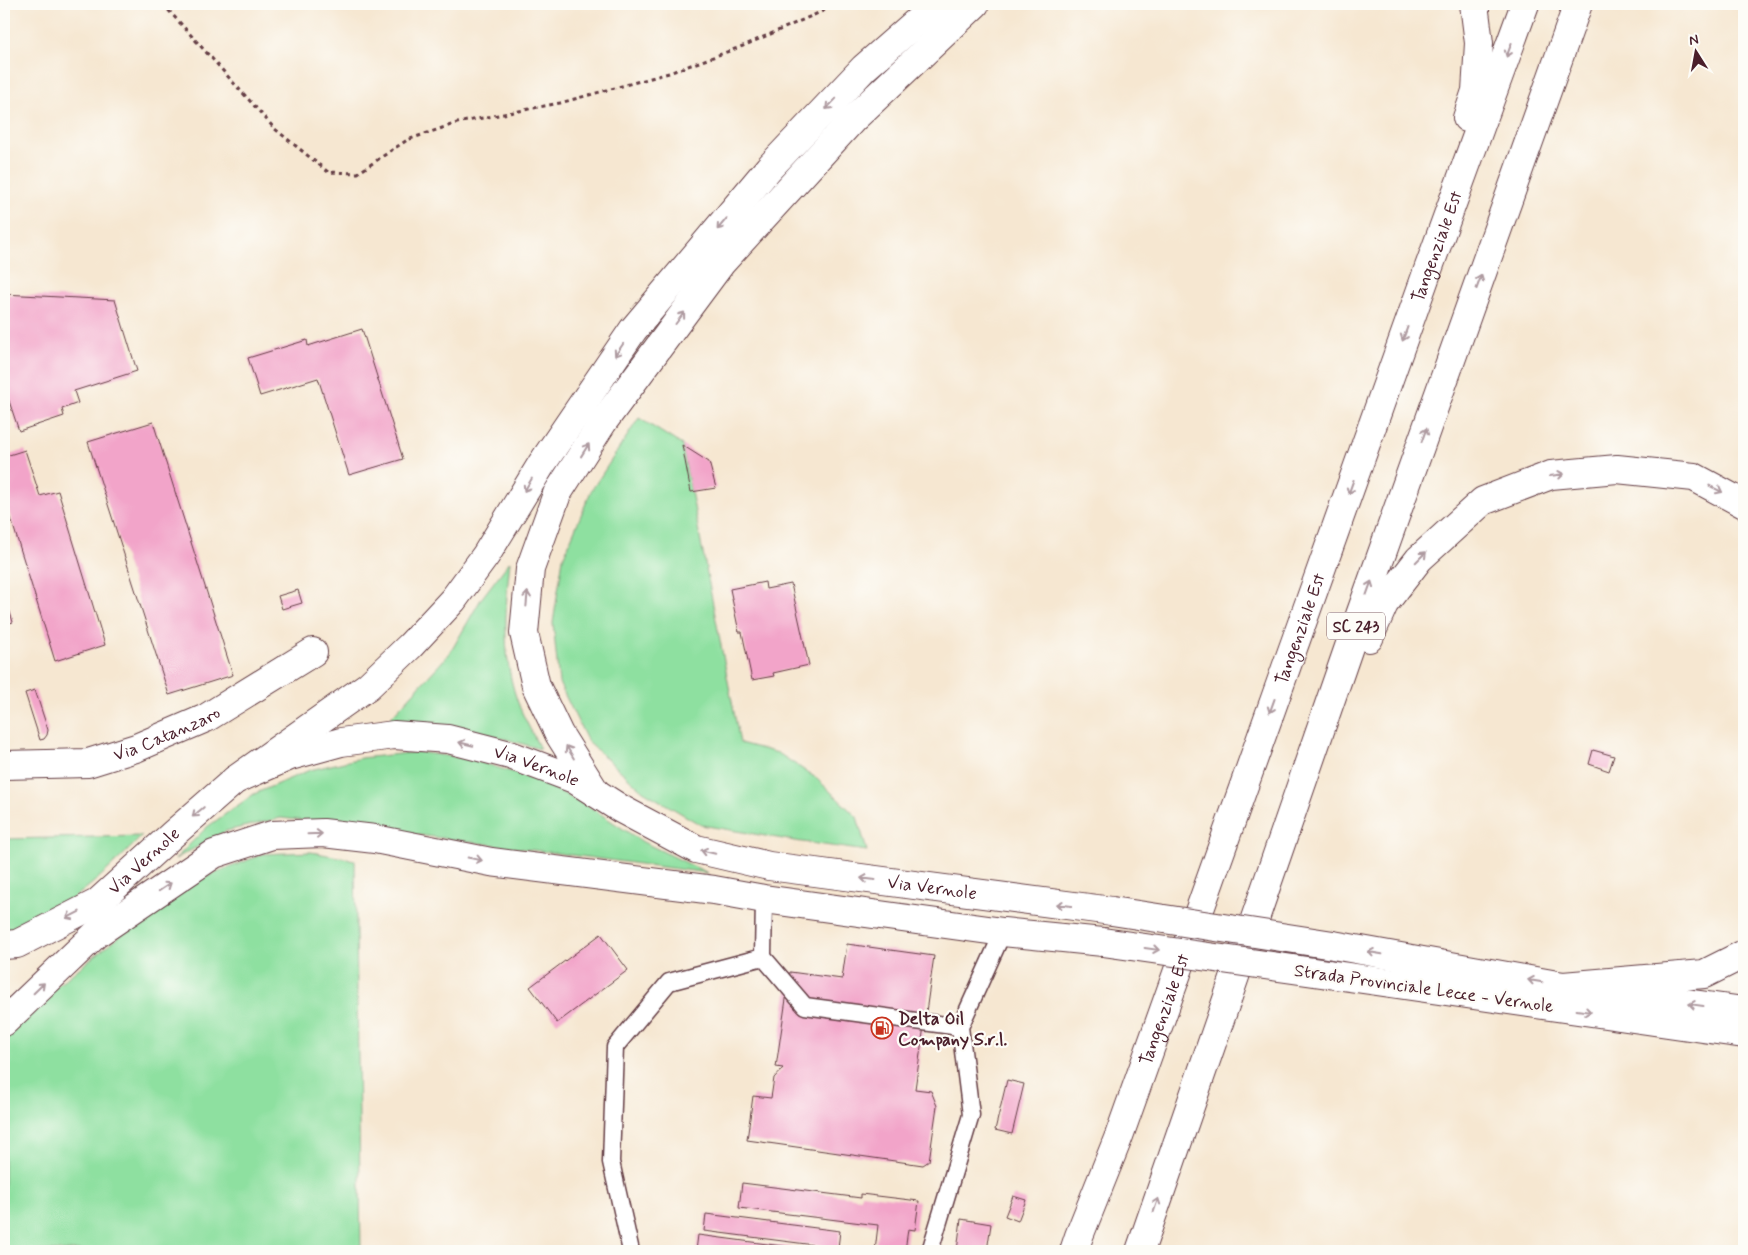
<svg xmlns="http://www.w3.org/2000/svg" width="1748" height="1255" font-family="Mynerve,sans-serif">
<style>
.green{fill:#8ee0a0;stroke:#6c8066}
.building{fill:#f2a4c9}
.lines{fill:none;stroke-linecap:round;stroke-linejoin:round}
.service-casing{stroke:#643d44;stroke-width:19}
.minor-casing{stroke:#643d44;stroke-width:30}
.secondary-casing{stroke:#643d44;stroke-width:30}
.trunk-casing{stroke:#643d44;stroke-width:30}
.path{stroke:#643d44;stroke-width:3;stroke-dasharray:4 4;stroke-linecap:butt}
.service{stroke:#fff;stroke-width:16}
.minor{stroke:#fff;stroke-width:28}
.secondary{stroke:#fff;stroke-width:28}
.trunk{stroke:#fff;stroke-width:28}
.secondary-bridge-casing{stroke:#643d44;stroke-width:30;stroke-linecap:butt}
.secondary-bridge{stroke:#fff;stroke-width:28}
.oneway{stroke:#ae9aa0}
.labels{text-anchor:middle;stroke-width:4.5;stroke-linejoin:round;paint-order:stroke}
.shield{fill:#fdfcf7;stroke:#806168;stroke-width:1}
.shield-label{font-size:16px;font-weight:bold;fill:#4a1f2b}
.street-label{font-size:18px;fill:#4a1f2b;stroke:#fdfcf7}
.poi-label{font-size:18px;font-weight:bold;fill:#4a1f2b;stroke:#fdfcf7;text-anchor:start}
</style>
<rect width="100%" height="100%" fill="#fdfcf7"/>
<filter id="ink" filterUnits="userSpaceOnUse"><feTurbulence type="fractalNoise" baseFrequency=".02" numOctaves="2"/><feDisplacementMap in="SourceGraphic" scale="10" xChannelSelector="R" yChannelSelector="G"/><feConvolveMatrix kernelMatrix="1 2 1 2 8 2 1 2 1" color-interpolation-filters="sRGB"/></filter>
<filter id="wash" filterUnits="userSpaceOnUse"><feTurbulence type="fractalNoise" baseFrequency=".0096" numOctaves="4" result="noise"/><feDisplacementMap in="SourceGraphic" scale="20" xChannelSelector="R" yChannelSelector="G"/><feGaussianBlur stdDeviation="1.12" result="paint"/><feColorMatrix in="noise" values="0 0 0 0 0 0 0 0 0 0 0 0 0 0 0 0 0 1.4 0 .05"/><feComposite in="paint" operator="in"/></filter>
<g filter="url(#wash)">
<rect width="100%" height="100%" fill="#f6e7d1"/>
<path class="green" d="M639,418L682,445L740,743L778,753L816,778L857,817L867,851L795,841L701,825L643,791L588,742L559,683L553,623L563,558L591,491Z
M510,561C505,610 501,661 520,708C526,722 534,736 540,749L475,730L422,726L381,728L450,653L481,599Z
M418,752L470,759L538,780L593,809L643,842L708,873L342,825L281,818L226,831L175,859L207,827L254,794L310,770L361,758Z
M142,836C109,870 76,902 33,922C23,927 14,932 4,934V839Z
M311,852L355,860L361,1251H4V1041L44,996L135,924L201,879L263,854Z"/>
<g id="blocks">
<path class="building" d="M4,294L115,300L137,371L74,391L78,403L62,409L64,416L19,431L4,386Z
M362,329L403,459L349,475L318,378L260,396L248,358L307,340L308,346Z
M153,422L233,675L169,695L88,442Z
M682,445L709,462L716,488L691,492Z
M25,450L40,496L58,491L105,645L55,661L4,496L6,456Z
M765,582L766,589L791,584L809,665L773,673L774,676L752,680L742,632H739L730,589Z
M298,590L302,603L282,609L278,596Z
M4,593L13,622L4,625Z
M35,690L48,730L47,735L44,739L40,740L25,693Z
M1593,750L1614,756L1609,771L1589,764Z
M601,934L628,970L557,1023L530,987Z
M847,944L934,956L915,1089L931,1091L937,1106L929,1161L923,1165L747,1140L753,1096L771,1098L774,1078L783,1068L776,1067L790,972L842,979Z
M1007,1080L1024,1084L1012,1134L995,1130Z
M742,1183L861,1198V1194L919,1201L915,1230L908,1229L905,1251H875L878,1225L739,1208Z
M1013,1196L1026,1200L1018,1221L1005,1216Z
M706,1214L840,1231L838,1248L704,1231Z
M961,1219L991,1224L987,1251H957Z
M698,1235L813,1250V1251H696Z"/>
</g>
</g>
<g filter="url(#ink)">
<use href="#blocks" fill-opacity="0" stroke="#643d44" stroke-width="1"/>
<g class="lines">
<g class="service-casing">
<path id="service" d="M764,899L763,957L805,1006L960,1027L1003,932
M631,1251L611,1162L615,1047L669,982L763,957
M930,1251L971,1115L960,1027"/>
</g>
<g class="minor-casing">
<g id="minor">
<path id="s1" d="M4,765L88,763L136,748L206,718L313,652"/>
</g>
</g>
<g class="secondary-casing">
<g id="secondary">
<path id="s2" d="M4,945L17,944L97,903L173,834L235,780L290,756L341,742L394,735L448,739L510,755L574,779L621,809L696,849L769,866L1112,911"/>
<path d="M1333,945L1563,986L1744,1011"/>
<path d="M1328,974L1744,1034"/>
<path d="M4,1022L96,934L214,854L272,835L323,833L375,839L491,862L714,890L764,899L1003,932L1103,942"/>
</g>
</g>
<g class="trunk-casing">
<g id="trunk">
<path d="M1467,118L1476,91L1479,43L1474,4"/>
<path d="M1369,638L1384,604L1419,559L1483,501L1551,475L1617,469L1694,477L1744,504"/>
<path d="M235,780L368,686L410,646L453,600L486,555L541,465L633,330L769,168L864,68L937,4"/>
<path d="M596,793L559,734L536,686L524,633L530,569L557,494L603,422L722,262L853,119L975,4"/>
<path d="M1563,986L1704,974L1744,954"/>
<path id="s3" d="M1074,1251L1079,1236L1119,1136L1429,267L1525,4"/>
<path d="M1140,1251L1360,615L1578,4"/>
</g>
</g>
<path class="path" d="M163,4L275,129L328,172L358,173L407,140L457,123L560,103L669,73L743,46L839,4"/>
<use href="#service" class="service"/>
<use href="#minor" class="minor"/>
<use href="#secondary" class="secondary"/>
<use href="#trunk" class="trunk"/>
<g class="secondary-bridge-casing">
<path id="secondary-bridge" d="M1112,911L1333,945
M1103,942L1328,974"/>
</g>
<use href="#secondary-bridge" class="secondary-bridge"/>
</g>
<defs><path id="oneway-shaft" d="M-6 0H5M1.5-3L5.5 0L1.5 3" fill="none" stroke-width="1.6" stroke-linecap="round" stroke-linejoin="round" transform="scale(1.25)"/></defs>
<g class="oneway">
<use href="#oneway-shaft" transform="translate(1509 50) rotate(110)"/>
<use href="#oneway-shaft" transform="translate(831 104) rotate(134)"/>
<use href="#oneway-shaft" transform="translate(722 224) rotate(130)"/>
<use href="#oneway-shaft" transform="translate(1479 282) rotate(-70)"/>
<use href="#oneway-shaft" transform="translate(680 318) rotate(-53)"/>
<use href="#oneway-shaft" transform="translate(1405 334) rotate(110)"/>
<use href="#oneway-shaft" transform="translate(619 350) rotate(124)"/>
<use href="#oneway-shaft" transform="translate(1424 435) rotate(-70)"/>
<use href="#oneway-shaft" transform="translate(585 450) rotate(-58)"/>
<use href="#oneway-shaft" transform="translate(1557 475) rotate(-7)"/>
<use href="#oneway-shaft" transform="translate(528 485) rotate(121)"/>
<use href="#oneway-shaft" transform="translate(1351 487) rotate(110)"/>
<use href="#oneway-shaft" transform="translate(1716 489) rotate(27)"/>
<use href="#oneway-shaft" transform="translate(1421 557) rotate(-45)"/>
<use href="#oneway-shaft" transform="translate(1369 588) rotate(-70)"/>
<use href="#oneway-shaft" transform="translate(527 599) rotate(-85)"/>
<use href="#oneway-shaft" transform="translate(1272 706) rotate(110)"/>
<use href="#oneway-shaft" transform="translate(466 744) rotate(-166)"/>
<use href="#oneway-shaft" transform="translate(570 752) rotate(-121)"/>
<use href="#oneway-shaft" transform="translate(198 812) rotate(140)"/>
<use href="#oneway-shaft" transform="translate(315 834) rotate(-2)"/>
<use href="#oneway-shaft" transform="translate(708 852) rotate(-167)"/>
<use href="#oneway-shaft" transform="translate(475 859) rotate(11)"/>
<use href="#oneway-shaft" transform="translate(868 879) rotate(-173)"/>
<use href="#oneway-shaft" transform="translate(165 887) rotate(-34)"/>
<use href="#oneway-shaft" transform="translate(1064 905) rotate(-173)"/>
<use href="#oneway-shaft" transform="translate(73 915) rotate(153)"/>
<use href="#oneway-shaft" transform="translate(1152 949) rotate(8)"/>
<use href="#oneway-shaft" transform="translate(1375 953) rotate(-170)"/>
<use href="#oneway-shaft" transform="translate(1535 981) rotate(-170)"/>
<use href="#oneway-shaft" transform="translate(39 988) rotate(-44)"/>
<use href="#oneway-shaft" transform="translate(1696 1005) rotate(-172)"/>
<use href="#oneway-shaft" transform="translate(1584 1011) rotate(8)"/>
<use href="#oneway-shaft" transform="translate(1156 1205) rotate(-71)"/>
</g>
</g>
<defs>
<g id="fuel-ring" transform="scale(1.125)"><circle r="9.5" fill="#fdfcf7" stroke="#c8321e" stroke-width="1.5"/><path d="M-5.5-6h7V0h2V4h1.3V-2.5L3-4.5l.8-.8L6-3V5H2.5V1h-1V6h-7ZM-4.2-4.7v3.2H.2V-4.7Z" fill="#c8321e"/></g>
</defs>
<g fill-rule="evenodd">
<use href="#fuel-ring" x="882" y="1028"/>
</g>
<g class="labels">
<rect class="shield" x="1327" y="612.5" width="58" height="27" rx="4"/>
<g class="shield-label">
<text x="1356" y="632">SC 243</text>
</g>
<g class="street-label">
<text dy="6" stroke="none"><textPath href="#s3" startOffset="1068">Tangenziale Est</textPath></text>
<text dy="6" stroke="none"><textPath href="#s3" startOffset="662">Tangenziale Est</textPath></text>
<text dy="6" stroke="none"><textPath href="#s1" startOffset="168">Via Catanzaro</textPath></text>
<text dy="6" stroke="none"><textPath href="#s2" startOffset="601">Via Vernole</textPath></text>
<text dy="6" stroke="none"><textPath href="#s2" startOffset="166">Via Vernole</textPath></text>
<text dy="6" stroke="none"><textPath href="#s2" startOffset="1021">Via Vernole</textPath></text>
<text transform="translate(1424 988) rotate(8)" y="6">Strada Provinciale Lecce - Vernole</text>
<text dy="6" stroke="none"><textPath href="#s3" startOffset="258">Tangenziale Est</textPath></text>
</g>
<g class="poi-label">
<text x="898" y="1024">Delta Oil<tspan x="898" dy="21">Company S.r.l.</tspan></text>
</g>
</g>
<rect width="1748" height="1255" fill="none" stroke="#fdfcf7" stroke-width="20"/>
<g transform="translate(1696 52) rotate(349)" stroke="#fdfcf7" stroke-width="4" paint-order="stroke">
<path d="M0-4L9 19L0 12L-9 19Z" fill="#4a1f2b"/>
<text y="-8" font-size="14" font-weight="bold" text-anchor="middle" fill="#4a1f2b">N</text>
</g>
</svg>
